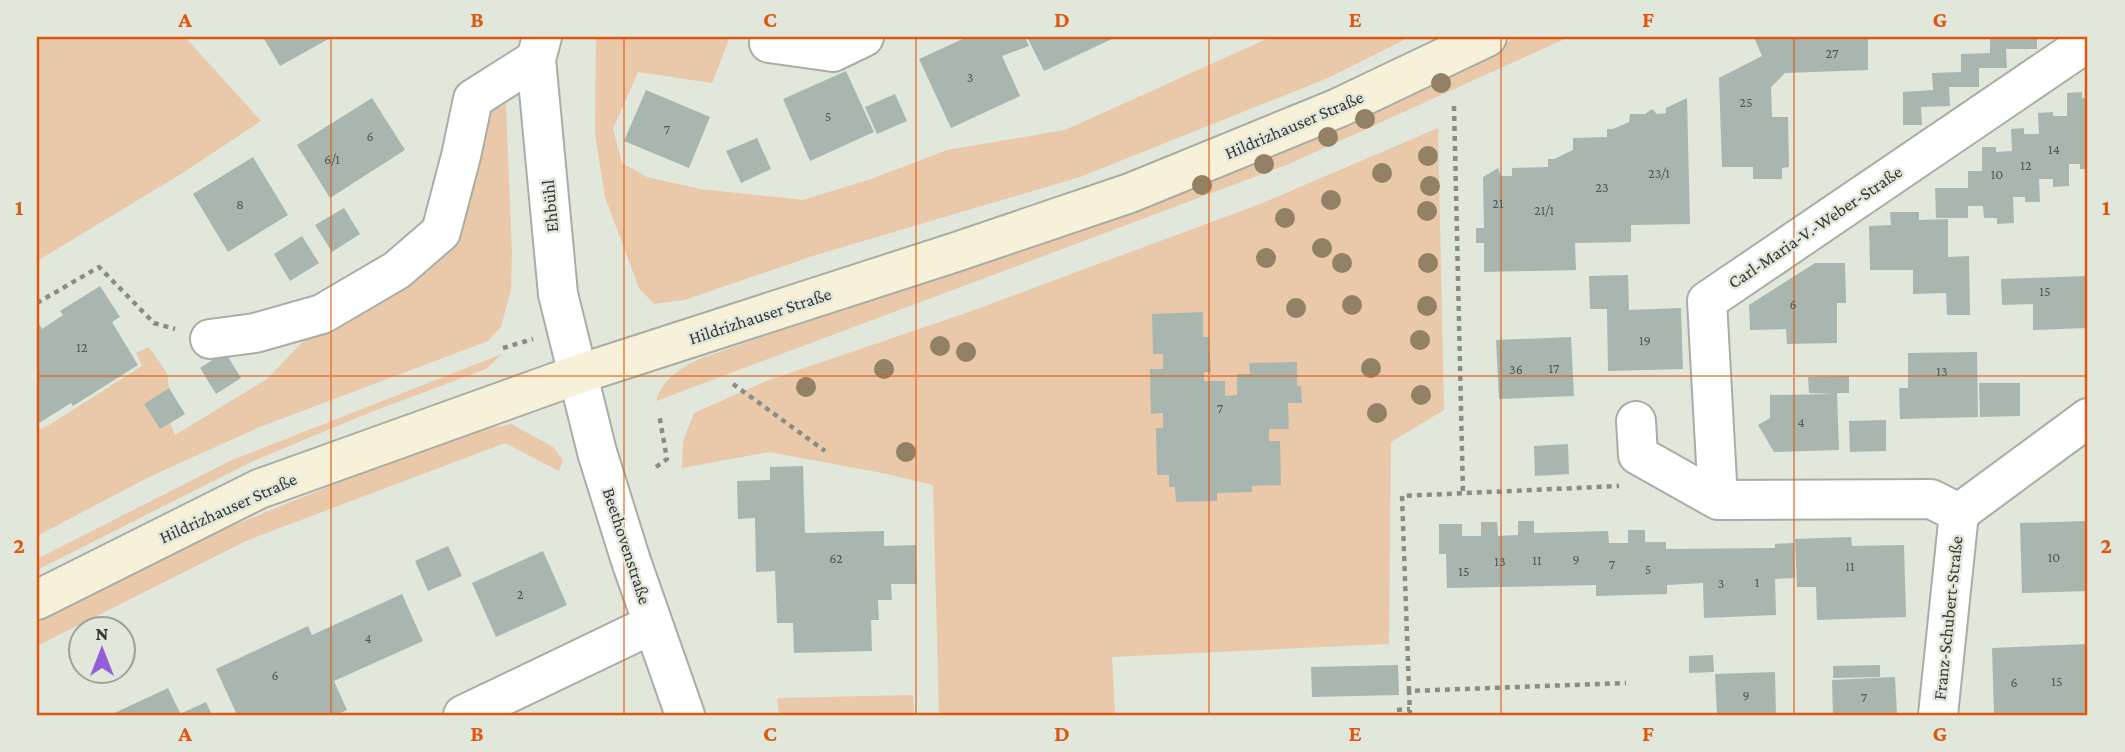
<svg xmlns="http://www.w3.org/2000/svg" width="2125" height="752" font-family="'Crimson Pro',serif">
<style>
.green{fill:#eac8aa}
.building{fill:#a9b6b0}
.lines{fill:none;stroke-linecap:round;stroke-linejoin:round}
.street-casing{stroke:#a8aea3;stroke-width:42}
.secondary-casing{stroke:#a8aea3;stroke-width:42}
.path{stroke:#898d85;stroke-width:4.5;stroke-dasharray:5 5;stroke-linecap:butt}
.street{stroke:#fff;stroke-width:38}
.secondary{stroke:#f6f1d8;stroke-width:38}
.tree{fill:#928165}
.grid{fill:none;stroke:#df570e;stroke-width:2;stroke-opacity:0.55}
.labels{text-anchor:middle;stroke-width:5;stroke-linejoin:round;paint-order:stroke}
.number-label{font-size:14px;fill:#535853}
.street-label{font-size:18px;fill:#363834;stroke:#e1e7db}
.neatline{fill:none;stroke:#df570e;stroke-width:2.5}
.grid-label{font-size:23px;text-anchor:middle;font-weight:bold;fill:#df570e}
</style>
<rect width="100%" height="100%" fill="#e1e7db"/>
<path class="green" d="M37,37H185L261,121L181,174L37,261Z
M596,37H730L712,83L638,72L613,129L622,163L647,177L700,189L803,200L871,179L947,150L1065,130L1271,37H1410L1328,78L1080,177L819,254L684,300L654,304L639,288L605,197L595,134Z
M1517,37H1569L1289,164L656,401C663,379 679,369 699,359L1102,218L1453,70Z
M506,104L512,253L511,290L501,327L488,341L262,426L149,477L37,536V425L40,429L49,425L142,366L136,353L149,347L167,373L169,388L145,404L170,422L175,435L267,379L308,336L432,258L465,218L474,161L484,124L492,111Z
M1438,128L1444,410L1391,442L1389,644L1112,657L1115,715H939L933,485L882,473L769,452L682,468L683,441L694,413L766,381L966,313L1260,204Z
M502,354L486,369L371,412L251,462L37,570V559L230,461Z
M511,424L553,447L563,460L559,471L505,443L248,540L37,646V618L210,535L413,452L477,431Z
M913,695L914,715H779L777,698Z"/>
<path class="building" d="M263,37H332L280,66Z
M967,37H1025L1029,46L1002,56L1020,96L951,128L919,59Z
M1027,37H1116L1044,71Z
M1754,37H1868V70L1785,73L1771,87L1772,117H1788L1789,167L1782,168V179H1753V167H1722L1719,78L1762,56Z
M1990,37H2037V49H2006L2007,68H1979V87H1949L1950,106L1921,107L1922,125H1903V92L1933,90L1932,73L1961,72V54L1990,53Z
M846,71L874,132L810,161L783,99Z
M646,90L710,117L689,168L624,141Z
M2082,92V98L2088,97V169H2080V164H2069V186L2053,187V179H2039L2040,202H2025V197H2013L2014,223L1997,224V218H1984L1983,206H1968V218H1936L1935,188H1968V171H1982V147H1996V152L2012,151L2011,129L2024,128V134H2039L2038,113L2053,112V116H2067V93Z
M895,94L907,121L877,134L865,107Z
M372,98L405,150L330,198L297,145Z
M1687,98L1690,224L1631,225V242L1575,243L1576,270L1484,272V243H1476V228H1484L1483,177L1498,168L1501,176H1512V168L1548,167V159H1554L1573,150V138L1607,137V129H1613L1629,122L1630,114H1645L1652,109L1657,114L1666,113V108Z
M757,138L771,169L741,183L726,151Z
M253,157L288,215L228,252L193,194Z
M344,208L360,234L332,252L315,225Z
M1890,212H1919V220L1948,219V257L1969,256L1970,315H1947L1946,293L1913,294V270H1870L1869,226L1891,225Z
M302,236L319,263L290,281L274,254Z
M1815,263H1845L1846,303H1837V343L1787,344L1786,329L1750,330L1749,305Z
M1628,275L1629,310L1681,308L1683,369L1608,371L1607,309H1590L1589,276Z
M2088,276V328L2033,330V304L2002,305L2001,279Z
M100,286L120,317L112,322L138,365L73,406L71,403L39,423L37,419V325L39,324L42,329L63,315L60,311Z
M1203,312V337H1209L1211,372H1204V381H1225V396L1237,395V374H1250L1249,363L1297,362V386H1301L1302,403H1288L1289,429H1269V441H1280L1281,485L1252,486V492L1217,493V501L1176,502L1175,487H1169V475H1157L1156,428H1163V413L1151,414L1150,369H1163V354H1153L1152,314Z
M1571,337L1574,396L1499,399L1496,340Z
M225,352L241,378L216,394L200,368Z
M1977,352L1978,417L1900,419L1899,388H1908V353Z
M1849,376V393H1837L1839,450L1774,452L1758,425L1770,418V395L1834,394L1809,393L1808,377Z
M1979,383H2020V416L1980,417Z
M169,388L185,414L160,429L144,404Z
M1886,420V451L1850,452L1849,421Z
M1568,444L1569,474L1535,476L1534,446Z
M803,466L805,533L884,531V546L916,545L917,584H891L892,600H878L879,620H871L872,651L794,653L793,623H777L775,571L756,572L755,518L738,519L737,481L770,480V467Z
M1518,521H1534V533L1608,531L1609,543H1628V530H1645V542H1666V549L1775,548V544L1794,543L1795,578L1775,579L1776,615L1704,618L1703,583L1667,585V594L1596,596V585L1447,588L1446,554H1439V524H1462V536H1481V522H1497L1498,536L1518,535Z
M2088,521V591L2022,593L2020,523Z
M1851,537L1852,546L1904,545L1906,617L1817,620L1816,587H1797L1795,539Z
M448,546L462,576L428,591L415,561Z
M543,551L567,605L496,637L472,583Z
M402,594L423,641L334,681L347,710L336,715H237L216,669L308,626L312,635Z
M2088,644V715H1994L1992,648Z
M1713,655L1714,672L1689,673V656Z
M1398,665L1399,695L1312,697L1311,667Z
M1880,665V677L1833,678V666Z
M1775,672L1776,715H1717L1715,674Z
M1895,677L1897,715H1833L1832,680Z
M168,688L181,715H110Z
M206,702L212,715H183L182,713Z"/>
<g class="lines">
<g class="street-casing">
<path id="street" d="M542,37L536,59L558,294L597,452L631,561L685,715
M769,43L833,52L864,37
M210,339L255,333L322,314L397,270L441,232L461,156L473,99L536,59
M1636,421L1638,455L1718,500L1931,499L1959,513
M1718,500L1707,301L2088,42
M463,715L653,624
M1938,715L1959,513L2088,418"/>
</g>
<g class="secondary-casing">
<path id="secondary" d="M37,600L259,489L576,375L956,252L1130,193L1338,108L1487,37"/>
</g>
<path class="path" d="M1454,106L1463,494
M37,303L99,267L154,323L175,329
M503,348L533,339
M733,384L825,451
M656,467L667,459L659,414
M1409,691L1402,496L1619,486
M1397,710L1410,709
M1410,715L1409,691L1626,683"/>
<use href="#street" class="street"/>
<use href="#secondary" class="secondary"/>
</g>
<g class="tree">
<circle cx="1441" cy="83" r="10"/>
<circle cx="1365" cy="119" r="10"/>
<circle cx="1328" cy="137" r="10"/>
<circle cx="1428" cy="156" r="10"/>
<circle cx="1264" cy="164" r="10"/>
<circle cx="1382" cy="173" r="10"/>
<circle cx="1202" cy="185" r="10"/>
<circle cx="1430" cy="186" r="10"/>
<circle cx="1331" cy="200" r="10"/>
<circle cx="1427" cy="211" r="10"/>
<circle cx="1285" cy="218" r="10"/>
<circle cx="1322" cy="248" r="10"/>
<circle cx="1266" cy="258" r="10"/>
<circle cx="1342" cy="263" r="10"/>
<circle cx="1428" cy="263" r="10"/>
<circle cx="1352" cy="305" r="10"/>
<circle cx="1427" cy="306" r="10"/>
<circle cx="1296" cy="308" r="10"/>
<circle cx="1420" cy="340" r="10"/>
<circle cx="940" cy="346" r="10"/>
<circle cx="966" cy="352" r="10"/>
<circle cx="1371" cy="368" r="10"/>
<circle cx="884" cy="369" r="10"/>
<circle cx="806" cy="387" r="10"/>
<circle cx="1421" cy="395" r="10"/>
<circle cx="1377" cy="413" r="10"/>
<circle cx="906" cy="452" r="10"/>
</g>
<path class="grid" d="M331,37V715M624,37V715M916,37V715M1209,37V715M1501,37V715M1794,37V715M37,376H2088"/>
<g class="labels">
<g class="number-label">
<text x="1832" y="58">27</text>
<text x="970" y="82">3</text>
<text x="1746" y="107">25</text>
<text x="828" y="121">5</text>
<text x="667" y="134">7</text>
<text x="370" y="141">6</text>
<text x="2054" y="154">14</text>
<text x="332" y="164">6/1</text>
<text x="2026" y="170">12</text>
<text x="1659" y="178">23/1</text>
<text x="1997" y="179">10</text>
<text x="1602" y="192">23</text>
<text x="1498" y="208">21</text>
<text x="240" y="209">8</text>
<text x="1544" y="215">21/1</text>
<text x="2045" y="296">15</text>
<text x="1793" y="309">6</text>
<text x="1645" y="345">19</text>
<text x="82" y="352">12</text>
<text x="1554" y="373">17</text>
<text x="1516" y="374">36</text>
<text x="1942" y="376">13</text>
<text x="1220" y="413">7</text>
<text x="1801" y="427">4</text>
<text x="2054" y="562">10</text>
<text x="836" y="563">62</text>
<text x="1576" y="564">9</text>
<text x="1537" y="565">11</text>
<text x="1500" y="566">13</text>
<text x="1612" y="569">7</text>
<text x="1850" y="571">11</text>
<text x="1648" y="574">5</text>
<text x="1464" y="576">15</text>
<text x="1757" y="587">1</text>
<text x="1721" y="588">3</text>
<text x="520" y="599">2</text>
<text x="368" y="643">4</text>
<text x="275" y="680">6</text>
<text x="2057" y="686">15</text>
<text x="2014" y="687">6</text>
<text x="1746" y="700">9</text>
<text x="1864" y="702">7</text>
</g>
<g class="street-label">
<text transform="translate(1294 125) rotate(-23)" y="6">Hildrizhauser Straße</text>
<text transform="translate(550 206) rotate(-95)" y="6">Ehbühl</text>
<text transform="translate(1815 227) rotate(-34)" y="6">Carl-Maria-V.-Weber-Straße</text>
<text transform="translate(760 316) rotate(-18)" y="6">Hildrizhauser Straße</text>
<text transform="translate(228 508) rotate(-24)" y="6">Hildrizhauser Straße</text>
<text transform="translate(627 546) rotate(72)" y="6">Beethovenstraße</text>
<text transform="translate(1948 618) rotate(-84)" y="6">Franz-Schubert-Straße</text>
</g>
</g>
<rect width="2125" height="752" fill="none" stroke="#e1e7db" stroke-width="77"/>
<g transform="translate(102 650)"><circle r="33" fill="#e1e7db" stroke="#9da198" stroke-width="2"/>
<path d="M0-5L12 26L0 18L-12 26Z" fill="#955fd7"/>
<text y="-10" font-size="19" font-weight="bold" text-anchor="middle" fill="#363834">N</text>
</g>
<rect x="38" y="38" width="2048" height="676" class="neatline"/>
<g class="grid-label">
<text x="185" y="27">A</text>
<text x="477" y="27">B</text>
<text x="770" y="27">C</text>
<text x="1062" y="27">D</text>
<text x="1355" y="27">E</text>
<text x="1648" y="27">F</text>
<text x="1940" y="27">G</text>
<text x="19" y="215">1</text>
<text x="2106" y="215">1</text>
<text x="19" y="553">2</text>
<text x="2106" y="553">2</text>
<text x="185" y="741">A</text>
<text x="477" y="741">B</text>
<text x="770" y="741">C</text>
<text x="1062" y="741">D</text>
<text x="1355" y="741">E</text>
<text x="1648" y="741">F</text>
<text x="1940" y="741">G</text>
</g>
</svg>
